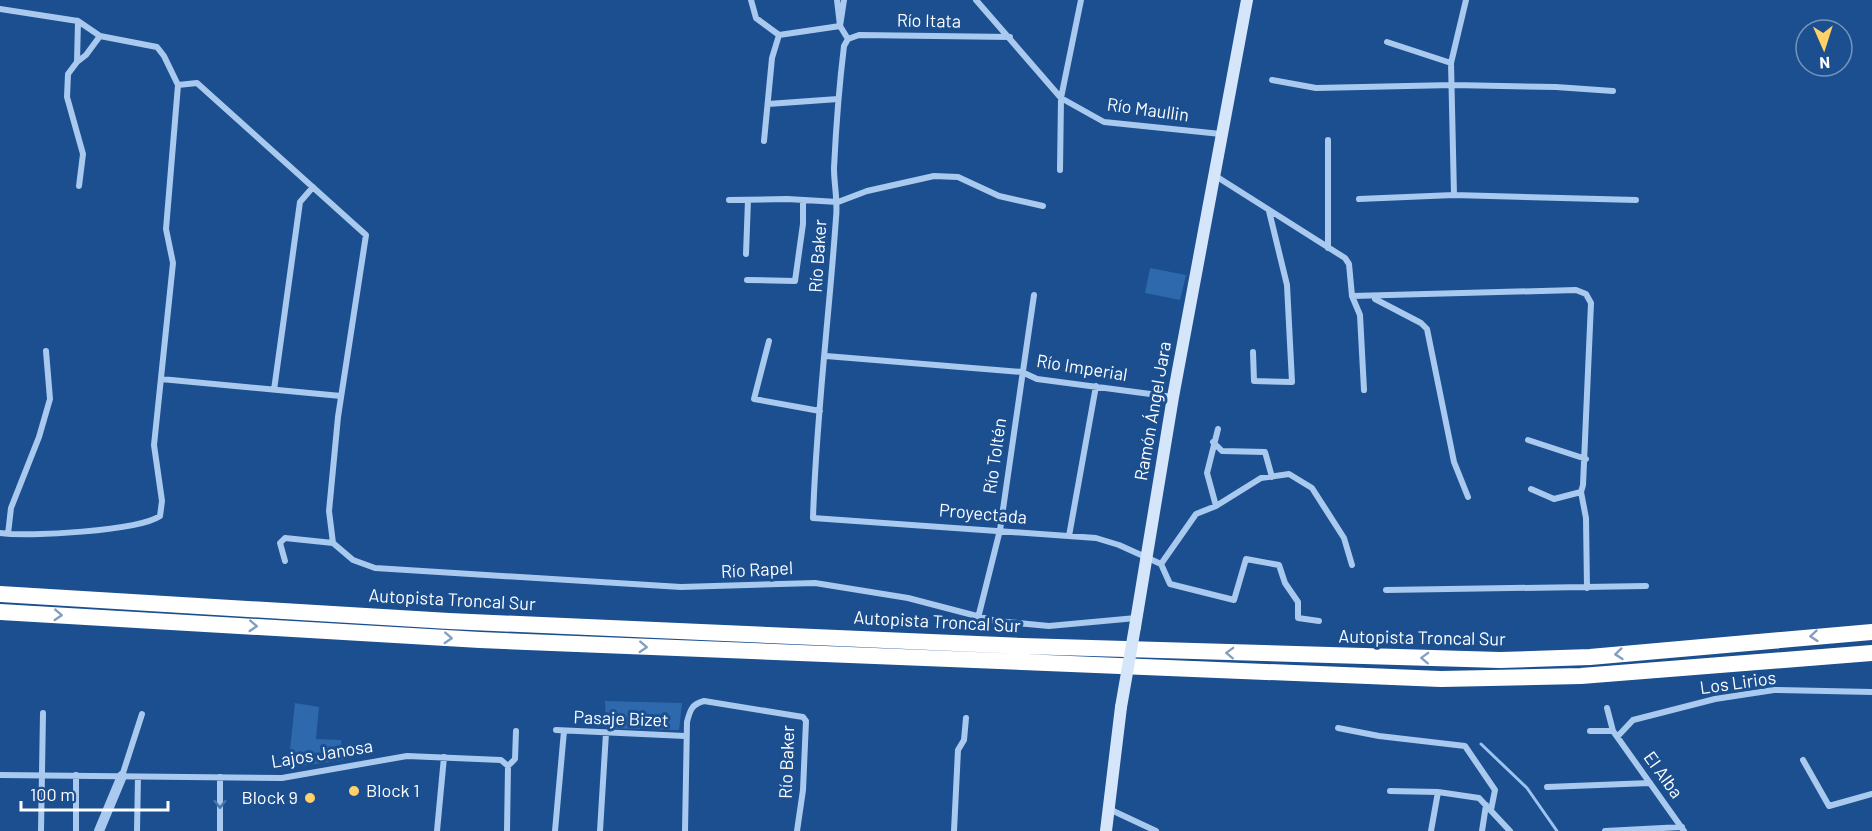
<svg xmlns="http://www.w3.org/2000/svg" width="1872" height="831" font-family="Barlow,sans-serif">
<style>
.green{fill:#2e69ad}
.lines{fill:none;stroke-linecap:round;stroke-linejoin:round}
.stream{stroke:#9cc4f0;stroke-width:3}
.minor{stroke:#a9c9ee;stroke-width:6}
.tertiary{stroke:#a9c9ee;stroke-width:10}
.secondary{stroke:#d6e6fa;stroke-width:12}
.motorway{stroke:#fff;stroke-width:16}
.secondary-bridge{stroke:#d6e6fa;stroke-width:12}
.oneway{stroke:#829ec1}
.oneway2{stroke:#4674ac}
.poi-dot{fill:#ffd166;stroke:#1b4f8f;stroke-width:2}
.labels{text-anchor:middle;stroke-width:6;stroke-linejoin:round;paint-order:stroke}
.street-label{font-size:18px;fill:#fff;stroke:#1b4f8f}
.poi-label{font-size:18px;fill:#fff;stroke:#1b4f8f;text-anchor:start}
</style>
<rect width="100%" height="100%" fill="#1b4f8f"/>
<path class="green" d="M1150,268L1186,275L1180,300L1145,293Z
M605,701L682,703L679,730L606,728Z
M295,703L319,707L316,739L341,740L343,760L288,768Z"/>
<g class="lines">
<path class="stream" d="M1481,744L1527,788L1557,831"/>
<path class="minor" d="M751,0L756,18L779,35L840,26L837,0
M844,0L840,26L848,39L844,46C839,87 836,127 834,168C834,185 838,201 836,218C829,318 816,418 813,518L1096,538L1119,545L1161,564L1196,514L1216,506L1261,478L1289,474L1312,488L1344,538L1352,565
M976,0L1061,98L1104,122L1221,134
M0,9L78,21L77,62L68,74L67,97L83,154L79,186
M78,21L100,36L157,47L164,56L178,85
M848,39L859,35L1010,37
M1387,42L1451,63
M77,62L86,55L100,36
M1272,80L1316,88L1453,85L1556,87L1613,91
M768,104L838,99
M1328,140V248
M764,141L772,58L779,35
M1060,170L1061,98L1081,0
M1214,175L1345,258L1349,264L1352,296L1576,290L1586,294L1591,303L1583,485L1581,492L1554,499L1531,489
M1454,195L1451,63L1466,0
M1359,199L1454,195L1636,200
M729,200L787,199L838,202L867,191L934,176L958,177L999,196L1043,206
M746,254L748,200
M747,280L795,281L803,224V200
M1352,296L1360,315L1364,390
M1375,299L1421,323L1427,329L1454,462L1468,497
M769,341L754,399L820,411
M1253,352L1254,381L1292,382L1287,285L1269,211
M826,356L1022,372L1037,379L1173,397
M161,379L341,396
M274,390L300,202L313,187
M1528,440L1586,459
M1213,442L1222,451L1265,452L1272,477
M1581,492L1586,518L1587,588
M1216,506L1207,473L1218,429
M0,533C28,537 138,531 160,516L162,501L154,445L173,263L166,229L178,85L197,83L366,235L338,417L329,511L333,543L353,560L375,568L681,587L815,583L908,598L996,621L1049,626L1136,618
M8,534L11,508L39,437L50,399L46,351
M1069,536L1096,386
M285,561L280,543L285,538L333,543
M1161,564L1170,584L1234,600L1246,559L1279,565L1285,583L1298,602V618L1319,621
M1386,590L1646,586
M978,618L1000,530L1034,295
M1607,708L1613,731
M1338,728L1379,736L1465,746L1495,790L1491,810
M556,730L685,736
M1590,731H1613L1684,831
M1618,736L1633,720L1715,699L1774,690L1872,692
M1803,760L1829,806L1872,794
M508,766L515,759L516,731
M0,775L282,778L407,756L501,760L508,766L507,831
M76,775V831
M122,776L142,714
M1547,787L1650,783
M1390,791L1438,792L1479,798L1510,831
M1109,809L1156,831
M41,831L43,713
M137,831L138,777
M220,831V777
M437,831L444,757
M555,831L564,731
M600,831L606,733
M685,831L687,722C690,710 692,704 704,701L803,717L806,721L803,790L797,831
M954,831L958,750L964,740L966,718
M1431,831L1438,792
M1482,831L1486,805
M1605,831L1682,827"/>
<path class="tertiary" d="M99,831L122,776"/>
<path class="secondary" d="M1135,627L1173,397L1247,0
M1106,831L1121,707"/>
<path class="motorway" d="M0,594L449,621L1022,646L1500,660L1590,657L1872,632
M0,612L480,640L1441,679L1581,676L1872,653"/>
<path class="secondary-bridge" d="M1121,707L1135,627"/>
</g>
<defs><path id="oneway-chevron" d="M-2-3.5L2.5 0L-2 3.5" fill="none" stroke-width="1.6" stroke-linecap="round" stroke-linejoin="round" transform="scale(1.5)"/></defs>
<g class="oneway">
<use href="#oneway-chevron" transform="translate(58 615) rotate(3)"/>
<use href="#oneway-chevron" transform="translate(253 626) rotate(3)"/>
<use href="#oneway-chevron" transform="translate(1814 636) rotate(175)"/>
<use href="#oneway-chevron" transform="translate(448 638) rotate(3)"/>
<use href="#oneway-chevron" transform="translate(643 647) rotate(3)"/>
<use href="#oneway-chevron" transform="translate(1230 653) rotate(-178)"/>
<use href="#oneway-chevron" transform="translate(1619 654) rotate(174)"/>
<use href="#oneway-chevron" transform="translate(1425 658) rotate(-178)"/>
</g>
<use class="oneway2" href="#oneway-chevron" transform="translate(220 804) rotate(90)"/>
<g class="poi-dot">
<circle cx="354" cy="791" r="6"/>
<circle cx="310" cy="798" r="6"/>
</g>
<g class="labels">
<g class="street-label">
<text transform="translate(929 21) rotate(1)" y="6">Río Itata</text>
<text transform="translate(1148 110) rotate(8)" y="6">Río Maullin</text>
<text transform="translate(818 256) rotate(-86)" y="6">Río Baker</text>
<text transform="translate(1082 368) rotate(9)" y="6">Río Imperial</text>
<text transform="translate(1153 411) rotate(-80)" y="6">Ramón Ángel Jara</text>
<text transform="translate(995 456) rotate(-82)" y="6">Río Toltén</text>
<text transform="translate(983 514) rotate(5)" y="6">Proyectada</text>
<text transform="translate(757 570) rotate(-3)" y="6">Río Rapel</text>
<text transform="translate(452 600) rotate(3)" y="6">Autopista Troncal Sur</text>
<text transform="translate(937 622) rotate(3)" y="6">Autopista Troncal Sur</text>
<text transform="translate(1422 638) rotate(1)" y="6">Autopista Troncal Sur</text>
<text transform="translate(1738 683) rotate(-8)" y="6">Los Lirios</text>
<text transform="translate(621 719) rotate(2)" y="6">Pasaje Bizet</text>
<text transform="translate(322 754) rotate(-9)" y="6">Lajos Janosa</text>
<text transform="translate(787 762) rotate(-88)" y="6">Río Baker</text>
<text transform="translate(1663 775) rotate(54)" y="6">El Alba</text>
</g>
<g class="poi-label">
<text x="366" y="797">Block 1</text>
<text x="298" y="804" text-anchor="end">Block 9</text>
</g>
</g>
<g transform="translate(1824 48) rotate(177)"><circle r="28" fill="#1b4f8f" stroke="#7695bc" stroke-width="1.5"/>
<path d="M0-4.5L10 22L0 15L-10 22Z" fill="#ffd166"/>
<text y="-9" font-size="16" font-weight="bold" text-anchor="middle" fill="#ffffff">N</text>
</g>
<path d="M21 801v9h147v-9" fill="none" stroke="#ffffff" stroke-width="3"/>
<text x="30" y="801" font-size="18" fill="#ffffff" stroke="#1b4f8f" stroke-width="4.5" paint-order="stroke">100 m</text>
</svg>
